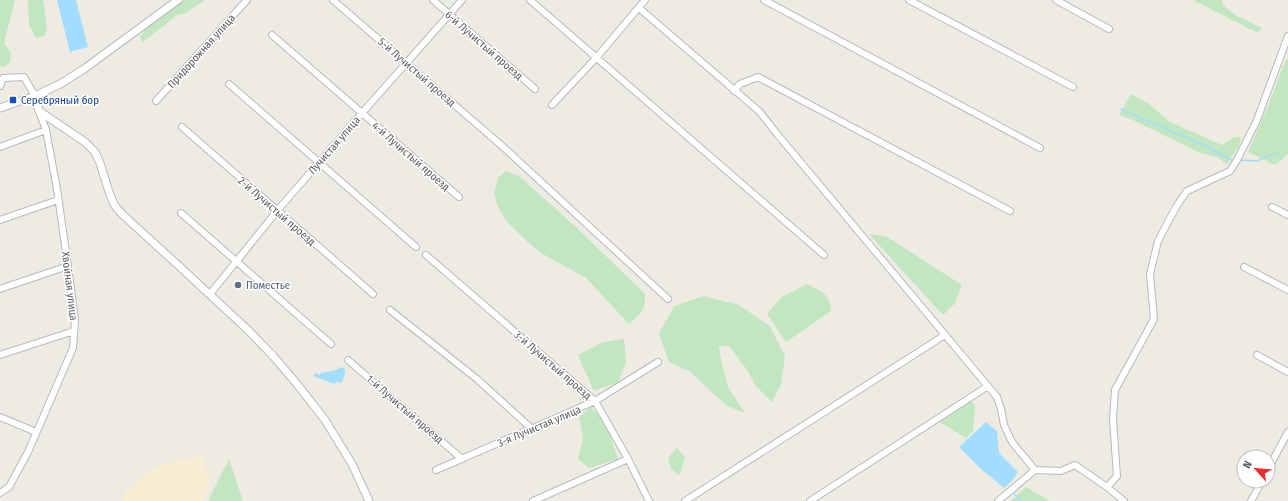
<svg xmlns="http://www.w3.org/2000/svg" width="1288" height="501" font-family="'Fira Sans Condensed',sans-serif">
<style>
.green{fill:#c2e6bf}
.sand{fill:#faeed2}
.water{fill:#a2ddff}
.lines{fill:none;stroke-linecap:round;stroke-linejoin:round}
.stream{stroke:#a2ddff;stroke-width:1.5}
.minor-casing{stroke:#b6b9bd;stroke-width:8}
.tertiary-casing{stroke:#b6b9bd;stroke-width:9}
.minor{stroke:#fff;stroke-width:6}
.tertiary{stroke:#fff;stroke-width:7}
.transit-dot{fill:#1a4fb4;stroke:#fff;stroke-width:1.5}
.service-dot{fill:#5c6f8a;stroke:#fff;stroke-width:1.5}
.labels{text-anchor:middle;stroke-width:3;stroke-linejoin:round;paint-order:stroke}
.street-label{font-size:11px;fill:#5b6064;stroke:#fff}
.transit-label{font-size:11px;fill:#164399;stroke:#fff;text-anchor:start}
.service-label{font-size:11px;fill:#4e5e75;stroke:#fff;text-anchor:start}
</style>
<rect width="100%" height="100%" fill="#eeebe3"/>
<path class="green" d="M0,0H15L4,43L11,53L10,62L4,67L0,66Z
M28,0H43L47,27L45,36L36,38L29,25Z
M183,0H205L184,14L177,15L142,43L140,36L144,32V28Z
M1193,0H1222L1223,5L1235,15L1262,28L1258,33Z
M1286,59L1288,60V154L1275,165L1248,152L1268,106Z
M1131,94L1149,104L1170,122L1222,145L1234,137H1241L1239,146L1227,164L1217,157L1198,152L1133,120L1119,115Z
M506,171L520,177L575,226L645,294C645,311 642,313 629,324L586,278L541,253L530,244L506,221L497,204L494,193L498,178Z
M869,234L887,237L962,285L955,303L943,315Z
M807,284C821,291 830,294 831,311L786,342L767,314L782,297Z
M704,296L739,305L770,326L785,356L781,384L772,402L755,385L748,371L729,346H719L721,360L728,387L745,413L727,406L689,371L669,362L659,334L674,306Z
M624,339L626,363L618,382L594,391L578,355L603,342Z
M970,399L975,406L973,431L966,438L935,419Z
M591,407L606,423L618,459L589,468L578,459L583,438L579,417Z
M677,448L685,457L683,465L679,475L671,469L668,458Z
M229,459L243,501H208Z
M1026,487L1050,501H1011Z"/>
<path class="sand" d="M201,455L210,478L204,501H123L125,492L155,467Z"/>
<path class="water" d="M57,0H76L88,47L70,52Z
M341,367L345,369V373L342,383L336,382L335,384C332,383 316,377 313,376L315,373H317L318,375C325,370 335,373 341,367Z
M986,422L997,431L999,453L1018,472L1012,481L1004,488L980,468L959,447Z"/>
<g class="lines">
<path class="stream" d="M1120,109L1208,147L1231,160H1235
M1239,160L1257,161L1276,153
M1014,494L1022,501"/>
<g class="minor-casing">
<path id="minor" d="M333,0L501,145L668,299
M433,0L535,89
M530,0L824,255
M764,0L1040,148
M909,0L1073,87
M1056,0L1109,29
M639,8L760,112L777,134L997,397L1001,409L1004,425L1012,442L1035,470
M272,35L459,197
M229,84L416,247
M0,86L3,78L24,77L35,96
M734,91L740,84L758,77L1010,211
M156,101L247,0
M552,105L596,58L645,0
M182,127L373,294
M0,147L46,130
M1272,207L1288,215
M181,213L331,344
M0,220L58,200
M426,255L595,401L628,459L649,501
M1244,267L1288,290
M0,289L68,266
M210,294L277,211L362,113L462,0
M390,310L477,379L532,429
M0,355L74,331
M1257,355L1288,372
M348,360L462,459
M0,417L36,432
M1268,469L1288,432
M436,470L595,401L658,362
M1107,487L1124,501
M0,493L9,487L28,452L73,348L75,320L68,266L57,189L46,130L39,111
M533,501L628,459
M685,501L945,335
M810,501L988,386
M998,501L1035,470L1061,471L1075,465L1107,487L1117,476L1113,419L1115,390L1154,319L1150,274L1158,241L1176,207L1187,191L1230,171L1237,160L1257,120L1288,36
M1251,501L1262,481"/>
</g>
<g class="tertiary-casing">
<path id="tertiary" d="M35,96L39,111L85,142L95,152L100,163L110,195L115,206L123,215L179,266L248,330L274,357L297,384L325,420L352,464L369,501
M0,108L35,96L60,84L84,69L178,0"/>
</g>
<use href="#minor" class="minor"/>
<use href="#tertiary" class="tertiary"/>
</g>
<rect class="transit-dot" x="9" y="96" width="8" height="8" rx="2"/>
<circle class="service-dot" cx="238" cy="285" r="4"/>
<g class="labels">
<g class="street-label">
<text transform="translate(484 45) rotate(41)" y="4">6-й Лучистый проезд</text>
<text transform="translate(201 51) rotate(-48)" y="4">Придорожная улица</text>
<text transform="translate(417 72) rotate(41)" y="4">5-й Лучистый проезд</text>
<text transform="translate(334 145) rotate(-49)" y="4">Лучистая улица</text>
<text transform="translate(411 156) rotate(41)" y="4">4-й Лучистый проезд</text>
<text transform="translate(277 211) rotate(41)" y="4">2-й Лучистый проезд</text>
<text transform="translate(70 286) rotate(83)" y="4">Хвойная улица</text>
<text transform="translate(553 365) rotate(41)" y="4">3-й Лучистый проезд</text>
<text transform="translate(405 409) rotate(41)" y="4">1-й Лучистый проезд</text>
<text transform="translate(539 426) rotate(-23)" y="4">3-я Лучистая улица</text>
</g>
<g class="transit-label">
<text x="21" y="104">Серебряный бор</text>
</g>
<g class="service-label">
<text x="246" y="289">Поместье</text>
</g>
</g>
<g transform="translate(1256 469) rotate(297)"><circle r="19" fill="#ffffff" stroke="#bdbfc1"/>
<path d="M0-3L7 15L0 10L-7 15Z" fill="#e92f2e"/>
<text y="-6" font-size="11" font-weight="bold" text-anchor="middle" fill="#5b6064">N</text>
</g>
</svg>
